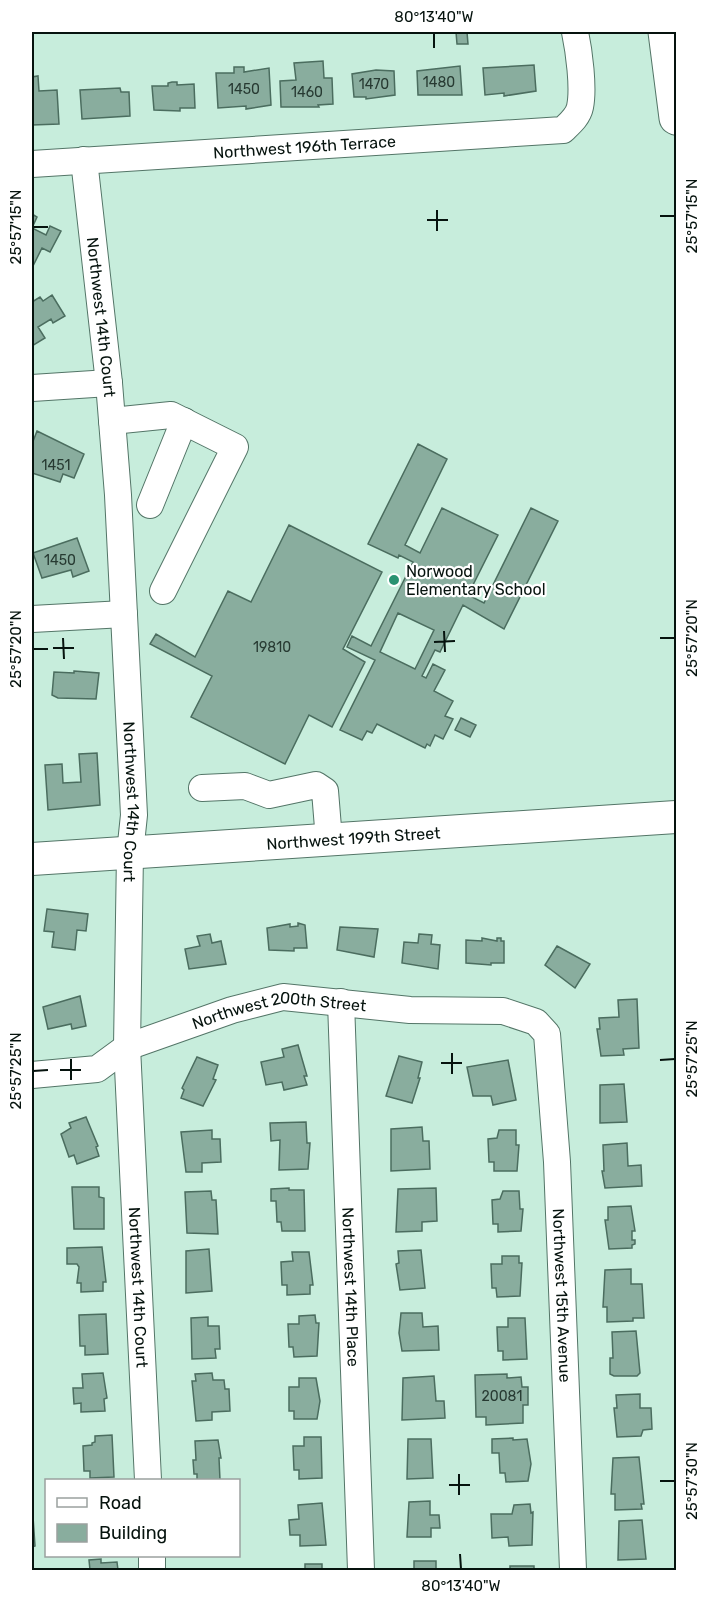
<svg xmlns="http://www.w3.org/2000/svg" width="708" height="1602" font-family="Rubik,sans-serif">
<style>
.building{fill:#89ad9e;stroke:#4b6d5f;stroke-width:1.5;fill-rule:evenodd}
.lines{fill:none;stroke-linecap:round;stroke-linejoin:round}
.minor-casing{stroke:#537567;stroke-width:28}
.major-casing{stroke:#537567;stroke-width:34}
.highway-casing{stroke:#537567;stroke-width:35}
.minor{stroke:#fff;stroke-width:26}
.major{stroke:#fff;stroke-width:32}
.highway{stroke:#fff;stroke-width:33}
.ticks{fill:none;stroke:#06130e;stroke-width:2}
.poi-dot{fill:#299271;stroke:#fff;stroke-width:2}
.labels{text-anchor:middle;stroke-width:4.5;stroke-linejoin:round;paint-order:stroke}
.number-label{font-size:14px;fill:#273a32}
.street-label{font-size:16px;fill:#06130e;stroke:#fff}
.poi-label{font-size:16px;fill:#06130e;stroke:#fff;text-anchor:start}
.neatline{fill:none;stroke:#06130e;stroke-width:2}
.ticks-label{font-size:15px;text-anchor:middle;fill:#06130e}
</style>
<rect width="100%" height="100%" fill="#c7eddc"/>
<path class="building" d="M456,32H467L468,44H457Z
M323,61L324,78H332L333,104L318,105L319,107H281L280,81L296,80L294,63Z
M534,65L536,91L504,96V93L485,95L483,68Z
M460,66L462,95H418L417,71Z
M234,67H244V72L269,68L271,105L246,109V106L218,108L216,73H234Z
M376,70L394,71L395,95L366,99V97H354L352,74Z
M38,76L39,91L57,90L59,124L32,125V77Z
M172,82H177V85L194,84L195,108H180V111L154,110L152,86H168V83Z
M120,88L121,92H129L130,116L82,119L80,90Z
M32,214L37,217L32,228L46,235L50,226L61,231L50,252L42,248L32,268Z
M52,295L65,316L53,323L51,319L38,327L45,338L32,346V302L40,297L43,301Z
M37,431L84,454L74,478L63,474L60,482L32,473V444Z
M418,444L447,459L405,545L420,553L442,508L498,535L468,595L484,603L531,508L558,521L504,629L463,605L440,652L435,650L422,676L426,678L433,664L445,670L434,691L453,701L445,716L453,719L443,739L435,735L430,746L427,744L425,748L377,724L372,733L367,731L362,740L340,730L375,660L347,647L352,636L371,646L413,562L399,555L398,558L368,544ZM398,613L434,630L415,669L380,652Z
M289,525L382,572L343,649L365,662L332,727L309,715L285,764L191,717L212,676L150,644L156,634L195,657L228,591L251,602Z
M77,538L89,571L73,577L71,570L42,578L33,553Z
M74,671L99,673L96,699L58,698L52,695L54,672L74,673Z
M461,718L476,725L470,737L455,730Z
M97,753L100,805L48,810L45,765L62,764L63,783L81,782L79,754Z
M47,909L88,914L86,931L77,930L75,950L52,947L54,932L44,931Z
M298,923L305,925L307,948H294V951L269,950L267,928L290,924V927L298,926Z
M340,927L378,929L374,957L337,950Z
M210,934L212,943L221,941L226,964L189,969L185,949L200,946L197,936Z
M419,934L432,935L431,944L440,945L438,969L402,963L404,942L418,943Z
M482,938L497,941V938H501V941H504V963H491V965L466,963V940L482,941Z
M557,946L590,964L575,988L545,965Z
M80,996L86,1026L72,1029L71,1024L48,1029L43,1007Z
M637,999L639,1048L623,1049L624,1055L601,1056L597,1029H600L599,1018L619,1017L618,1000Z
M298,1045L307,1076H304L307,1085L284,1090L282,1082L266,1085L261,1062L284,1057L282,1049Z
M399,1056L422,1062L418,1078H420L412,1103L386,1096Z
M197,1057L218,1065L213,1079L216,1080L203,1106L181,1098L184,1090L182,1088Z
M508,1060L516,1100L493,1105L491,1096H473L467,1067Z
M624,1084L627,1122L600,1123V1085Z
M86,1117L98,1146L96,1147L99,1156L77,1164L74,1155L69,1157L61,1134L71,1128L69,1123Z
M306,1122L307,1143H310L308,1169L279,1170L280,1140L271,1141L270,1123Z
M422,1127L423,1141H429L430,1169L391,1171V1129Z
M212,1130V1139H220L221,1162L202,1163V1172H186L181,1132Z
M499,1130H516V1145H519L517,1171H494V1162H489L488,1139L497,1138Z
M627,1143L628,1166L641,1165L642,1186L605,1188L602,1171H604L603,1145Z
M72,1187H99V1197L104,1198V1229H74Z
M289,1188V1190H304L305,1231H282L281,1222H277L276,1201H271V1189Z
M436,1188L437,1221L422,1222V1231L396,1232L398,1189Z
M211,1191L212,1200H216L218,1234L187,1233L185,1192Z
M503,1191H519L520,1209H523L521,1231L498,1232V1224H493L492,1200L500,1199Z
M631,1206L635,1231H632V1240H635V1244L632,1245V1248L609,1249L605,1220H608V1207Z
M102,1247L106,1282H103V1291L81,1292V1283H77L79,1267L77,1264H67V1248Z
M209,1249L212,1291L186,1293V1251Z
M421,1250L425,1288L400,1290L396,1264L399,1263L398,1251Z
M292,1252H309L313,1285H310V1294L287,1295V1285H282L281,1262L293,1261Z
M502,1256H519V1263H522L520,1296L497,1297L496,1288H492L491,1264H502Z
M631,1269V1284H642L644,1318H633V1321L607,1322V1307H603L605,1270Z
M401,1313H422L423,1327L438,1326L439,1350L402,1351L399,1333Z
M106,1314L108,1354L85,1355V1346H80L79,1315Z
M315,1315L316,1323H319L317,1356L294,1357L293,1347H289L288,1324H299V1316Z
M208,1317V1326H219L220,1349H215L216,1358L192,1359L191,1318Z
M508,1318H525L527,1359L503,1360V1351H498L497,1327H508Z
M636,1331L640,1373L637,1376H614L610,1374V1358H613L612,1332Z
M103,1373L107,1398L104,1399L105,1411L81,1412V1403L74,1404L73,1388H83L82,1374Z
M212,1373L213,1380H224L225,1389H229L230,1411L212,1412V1420L196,1421L192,1381H196L195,1374Z
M507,1374V1378L521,1377L522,1387H528V1405H523V1423L486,1425V1417H476L475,1375Z
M434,1376L436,1401H444L445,1418L402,1420L403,1378Z
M299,1378H316L320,1401L317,1419H294V1411H289V1387H299Z
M640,1394V1408H651L652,1429L643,1430L641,1436L617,1437L614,1408H617L616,1395Z
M112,1435L114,1477L90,1478V1471H84L83,1446L92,1445V1443L95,1442V1436Z
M304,1437H321L322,1478L299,1479V1470H294L293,1446H304Z
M513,1438V1440L527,1439L531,1464L528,1481L506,1482L505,1473H500L499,1453H492V1439Z
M408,1439H431L433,1478L407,1479Z
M218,1440L221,1458H219L220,1480H197V1474H194L193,1460H196L195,1441Z
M639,1457L644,1504H641L642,1509L615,1510V1494H611L613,1458Z
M430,1501V1515H439L440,1528H431V1537H407L409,1502Z
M32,1502L35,1546L32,1547Z
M322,1503L326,1545L300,1546V1535H290L289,1520L299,1519L298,1505Z
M530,1504L531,1513L533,1512L532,1545L509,1546L508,1537L492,1538L491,1514H512L514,1505Z
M642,1520L646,1559L618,1560L619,1521Z
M101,1559V1563L117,1562L118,1570H90L89,1560Z
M414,1561H436V1570H414Z
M305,1564H322V1570H305Z
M510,1566H534V1570H510Z"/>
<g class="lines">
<g class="minor-casing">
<g id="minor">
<path id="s1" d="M84,160L109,383L118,495L134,815L130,853L127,1047L148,1480"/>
<path id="s2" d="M32,164L563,130C569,124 578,117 580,107C584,88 579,51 575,32"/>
<path d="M32,388L109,383"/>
<path d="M112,421L171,415L235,447L163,591"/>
<path d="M150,505L184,421"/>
<path d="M32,619L124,614"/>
<path d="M202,788L245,786L269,795L316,785L325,791L329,840"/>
<path id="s3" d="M341,1002L361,1570"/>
<path id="s4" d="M32,1075L97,1069L127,1047L232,1010L283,997L410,1010L503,1011L536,1022L547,1034L557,1162L573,1570"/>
<path d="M152,1556V1570"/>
</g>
</g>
<g class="major-casing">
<g id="major">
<path id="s5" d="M32,859L676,817"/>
</g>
</g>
<g class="highway-casing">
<path id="highway" d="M665,32L676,118"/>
</g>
<use href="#minor" class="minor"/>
<use href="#major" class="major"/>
<use href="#highway" class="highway"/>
</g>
<path class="ticks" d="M434,33V48M437,210V231M660,216H675M427,220H448M33,227H48M444,631L445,652M63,638L64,659M660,638H675M434,642L455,641M53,648H74M33,649H48M452,1053V1074M71,1059V1080M660,1060L675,1059M441,1063H462M60,1070H81M33,1071L48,1070M459,1474V1495M660,1481H675M449,1485H470M460,1554L461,1569"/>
<circle class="poi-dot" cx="394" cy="580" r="6"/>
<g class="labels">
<g class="number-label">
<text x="439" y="87">1480</text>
<text x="374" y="89">1470</text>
<text x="244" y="94">1450</text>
<text x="307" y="97">1460</text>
<text x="56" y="470">1451</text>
<text x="60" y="565">1450</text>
<text x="272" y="652">19810</text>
<text x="502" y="1401">20081</text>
</g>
<g class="street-label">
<text dy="6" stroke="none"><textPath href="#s2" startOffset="273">Northwest 196th Terrace</textPath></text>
<text dy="6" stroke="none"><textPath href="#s1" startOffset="158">Northwest 14th Court</textPath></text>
<text dy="6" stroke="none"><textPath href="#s1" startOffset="644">Northwest 14th Court</textPath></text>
<text dy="6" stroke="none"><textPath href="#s5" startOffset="322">Northwest 199th Street</textPath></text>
<text dy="6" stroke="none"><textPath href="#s4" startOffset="261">Northwest 200th Street</textPath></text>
<text dy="6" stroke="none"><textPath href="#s3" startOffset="285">Northwest 14th Place</textPath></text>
<text dy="6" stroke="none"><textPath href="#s1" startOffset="1130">Northwest 14th Court</textPath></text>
<text dy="6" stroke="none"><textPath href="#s4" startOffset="800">Northwest 15th Avenue</textPath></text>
</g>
<g class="poi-label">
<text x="406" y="577">Norwood<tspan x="406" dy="18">Elementary School</tspan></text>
</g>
</g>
<rect width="708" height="1602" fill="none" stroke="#ffffff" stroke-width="66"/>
<rect x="45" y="1479" width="195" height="78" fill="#ffffff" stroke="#9ba19f" stroke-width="1.5"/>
<rect x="57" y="1498" width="30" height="9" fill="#ffffff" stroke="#9ba19f" stroke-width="1.5"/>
<text x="99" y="1509" font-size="18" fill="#06130e">Road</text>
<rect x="57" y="1524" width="30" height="18" fill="#89ad9e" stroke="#9ba19f" stroke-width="1.5"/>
<text x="99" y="1539" font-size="18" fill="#06130e">Building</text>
<rect x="33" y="33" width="642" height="1536" class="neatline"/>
<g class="ticks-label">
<text x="434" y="22">80°13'40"W</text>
<text transform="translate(692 216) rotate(-90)" y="5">25°57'15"N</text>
<text transform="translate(16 227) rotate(-90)" y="5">25°57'15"N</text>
<text transform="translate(692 638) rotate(-90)" y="5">25°57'20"N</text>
<text transform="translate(16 649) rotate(-90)" y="5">25°57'20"N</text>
<text transform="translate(692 1059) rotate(-90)" y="5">25°57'25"N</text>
<text transform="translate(16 1071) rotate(-90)" y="5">25°57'25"N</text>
<text transform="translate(692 1481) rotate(-90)" y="5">25°57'30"N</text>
<text x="461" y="1591">80°13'40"W</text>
</g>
</svg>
